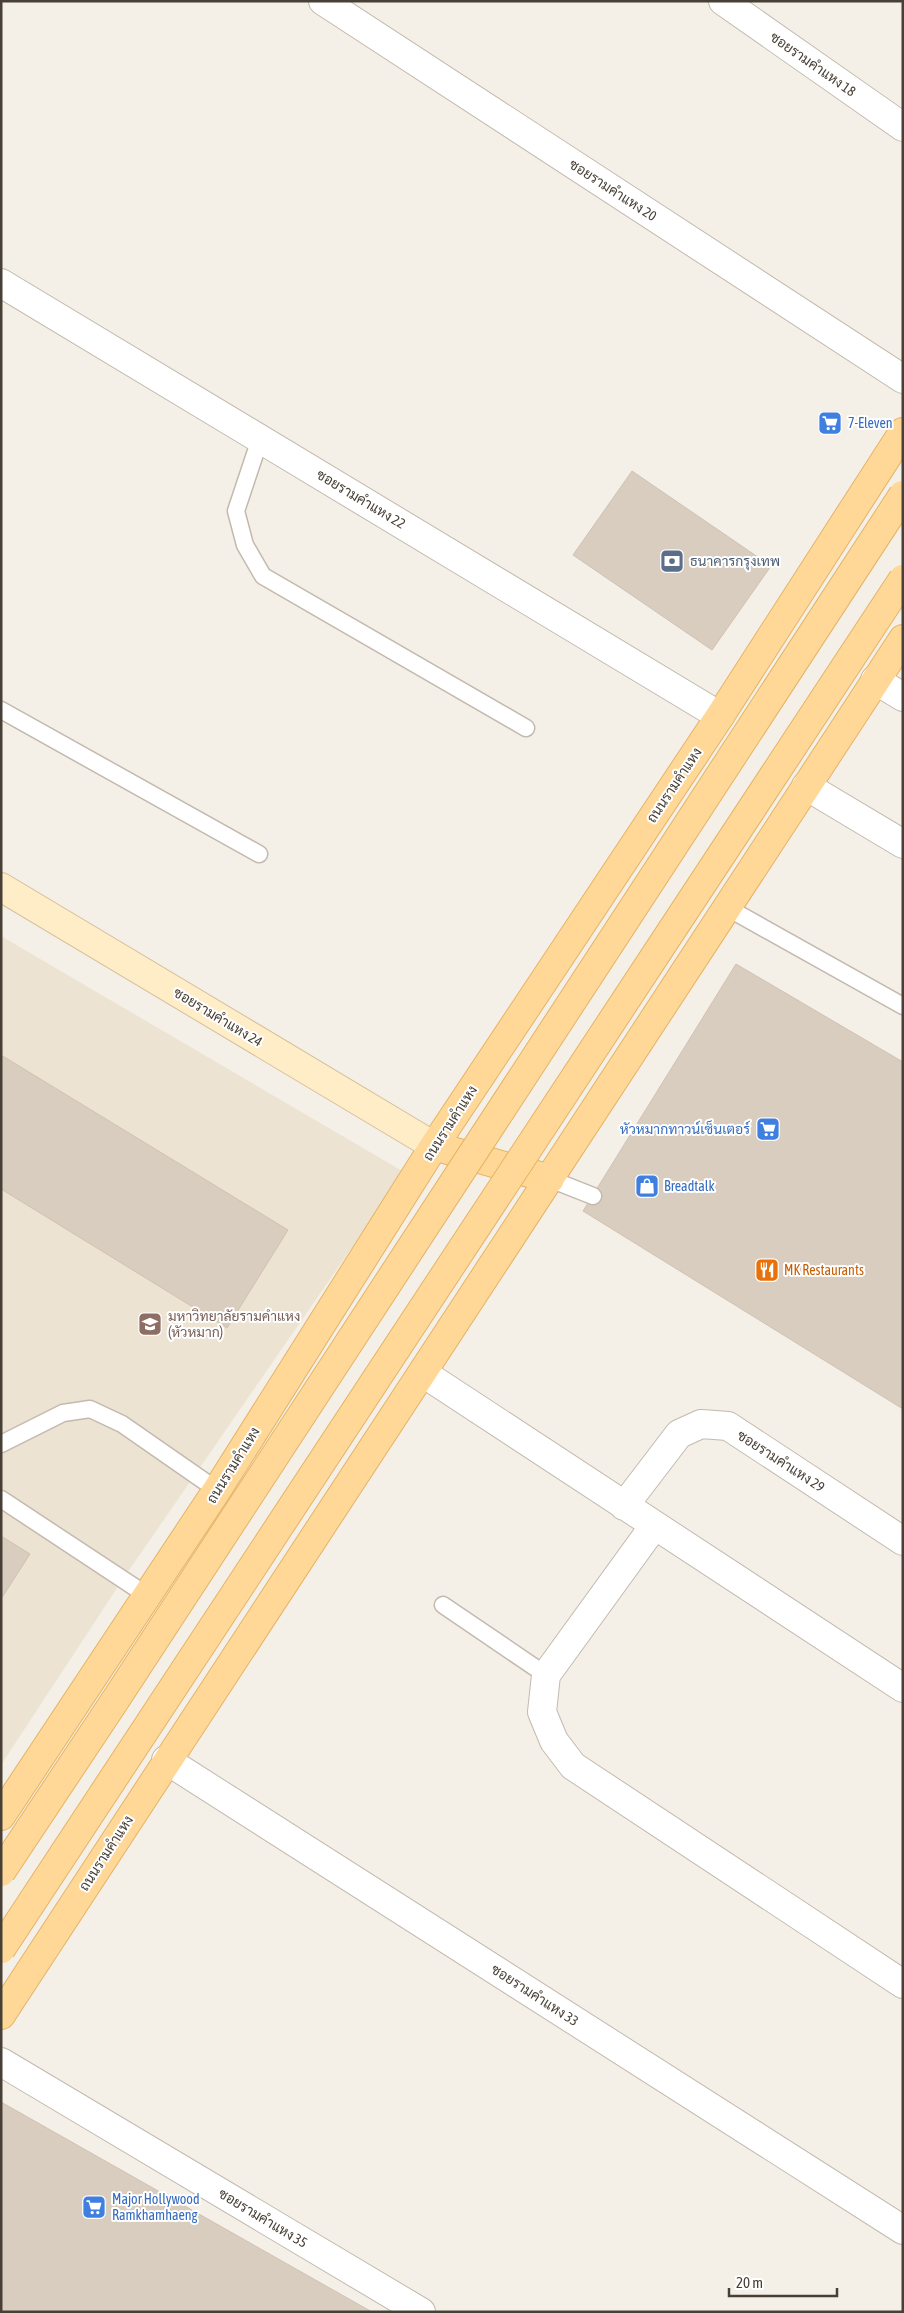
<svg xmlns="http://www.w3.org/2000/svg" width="904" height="2313" font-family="'Asap Condensed',Sarabun,sans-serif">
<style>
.education{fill:#ede3d2}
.building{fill:#d9cdc0;stroke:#d1c1b1}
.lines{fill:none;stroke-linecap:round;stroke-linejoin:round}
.service-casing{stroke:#c3b9ae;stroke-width:19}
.minor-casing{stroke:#c3b9ae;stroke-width:30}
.secondary-casing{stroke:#d5bf98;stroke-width:30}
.primary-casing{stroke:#e5b365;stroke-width:30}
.service{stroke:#fff;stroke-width:16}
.minor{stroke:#fff;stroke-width:28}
.secondary{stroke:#ffedc8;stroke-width:28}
.primary{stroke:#ffd897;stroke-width:28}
.primary-bridge-casing{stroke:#e5b365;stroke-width:30;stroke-linecap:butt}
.primary-bridge{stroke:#ffd897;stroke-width:28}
.labels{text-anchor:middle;stroke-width:4;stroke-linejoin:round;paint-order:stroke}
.street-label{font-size:14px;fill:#484037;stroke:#fff}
.shop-label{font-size:14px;fill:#366cbe;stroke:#fff;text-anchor:start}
.service-label{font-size:14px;fill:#4e5e75;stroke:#fff;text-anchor:start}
.food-label{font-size:14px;fill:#c56008;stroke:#fff;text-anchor:start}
.education-label{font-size:14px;fill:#785e54;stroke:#fff;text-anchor:start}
</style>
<rect width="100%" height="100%" fill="#f4f0e8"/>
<path class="education" d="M1,936L404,1172L123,1579L1,1765Z"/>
<path class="building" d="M632,471L771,566L712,650L573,555Z
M736,964L903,1062V1409L583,1211Z
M1,1055L288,1230L227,1328L1,1189Z
M1,1536L30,1554L1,1599Z
M1,2102L372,2312H1Z"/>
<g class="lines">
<g class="service-casing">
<path id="service" d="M260,439L236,511L245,545L263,576L526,728
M1,710L259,854
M726,907L903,1006
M550,1179L593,1196
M1,1444L63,1413L90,1409L122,1424L217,1490
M1,1499L148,1596
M443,1605L546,1675"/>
</g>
<g class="minor-casing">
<path id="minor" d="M323,1L903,379
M723,1L903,127
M1,283L720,716
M875,680L903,697
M806,786L903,844
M423,1373L903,1688
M624,1506L679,1434L701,1424L728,1426L903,1541
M654,1526L546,1675L542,1712L554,1741L573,1766L903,1984
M166,1760L903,2230
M1,2062L421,2312"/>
</g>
<g class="secondary-casing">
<path id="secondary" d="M1,887L434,1146"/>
</g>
<g class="primary-casing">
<path id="primary" d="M434,1146L550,1179
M1,1816L217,1490L434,1146L720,716L903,432
M1,2015L903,639"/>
</g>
<use href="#service" class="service"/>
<use href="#minor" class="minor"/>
<use href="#secondary" class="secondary"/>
<use href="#primary" class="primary"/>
<g class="primary-bridge-casing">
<path id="primary-bridge" d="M1,1872L118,1696L903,495
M1,1949L903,579"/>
</g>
<use href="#primary-bridge" class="primary-bridge"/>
</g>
<defs>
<g id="supermarket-square" transform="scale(1.25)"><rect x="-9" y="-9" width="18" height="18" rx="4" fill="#3f7fe0" stroke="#fff"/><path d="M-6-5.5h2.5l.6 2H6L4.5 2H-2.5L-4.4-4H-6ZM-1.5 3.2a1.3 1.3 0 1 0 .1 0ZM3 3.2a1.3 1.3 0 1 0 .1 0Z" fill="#fff"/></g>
<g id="bank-square" transform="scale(1.25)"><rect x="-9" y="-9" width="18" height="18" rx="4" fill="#5c6f8a" stroke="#fff"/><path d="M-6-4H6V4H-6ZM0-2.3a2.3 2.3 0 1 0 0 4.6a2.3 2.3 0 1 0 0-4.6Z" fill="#fff"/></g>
<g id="shop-square" transform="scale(1.25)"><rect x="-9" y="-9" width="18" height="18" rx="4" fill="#3f7fe0" stroke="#fff"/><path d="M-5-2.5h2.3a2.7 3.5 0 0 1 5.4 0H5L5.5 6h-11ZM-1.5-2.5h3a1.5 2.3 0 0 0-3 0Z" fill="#fff"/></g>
<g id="restaurant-square" transform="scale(1.25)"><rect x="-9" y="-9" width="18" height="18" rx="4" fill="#e8710a" stroke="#fff"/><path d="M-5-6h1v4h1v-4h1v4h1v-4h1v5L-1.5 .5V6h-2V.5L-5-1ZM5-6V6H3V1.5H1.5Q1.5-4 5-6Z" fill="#fff"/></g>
<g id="university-square" transform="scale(1.25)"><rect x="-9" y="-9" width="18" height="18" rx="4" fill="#8d6e63" stroke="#fff"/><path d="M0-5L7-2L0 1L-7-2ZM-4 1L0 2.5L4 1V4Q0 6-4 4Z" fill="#fff"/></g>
</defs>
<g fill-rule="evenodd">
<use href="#supermarket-square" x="830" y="423"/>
<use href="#bank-square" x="672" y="561"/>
<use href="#supermarket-square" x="768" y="1129"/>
<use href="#shop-square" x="647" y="1186"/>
<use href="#restaurant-square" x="767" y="1270"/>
<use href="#university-square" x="150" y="1324"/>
<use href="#supermarket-square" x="94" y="2207"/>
</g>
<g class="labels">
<g class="street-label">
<text transform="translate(813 64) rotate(35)" y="5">ซอยรามคำแหง 18</text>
<text transform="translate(613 190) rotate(33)" y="5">ซอยรามคำแหง 20</text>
<text transform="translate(361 499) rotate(31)" y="5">ซอยรามคำแหง 22</text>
<text transform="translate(674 785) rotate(-56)" y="5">ถนนรามคำแหง</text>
<text transform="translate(218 1017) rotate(31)" y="5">ซอยรามคำแหง 24</text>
<text transform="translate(450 1123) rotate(-57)" y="5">ถนนรามคำแหง</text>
<text transform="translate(781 1461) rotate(33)" y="5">ซอยรามคำแหง 29</text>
<text transform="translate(233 1465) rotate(-58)" y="5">ถนนรามคำแหง</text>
<text transform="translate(106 1853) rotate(-57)" y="5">ถนนรามคำแหง</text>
<text transform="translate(535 1995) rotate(33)" y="5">ซอยรามคำแหง 33</text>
<text transform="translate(263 2218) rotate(31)" y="5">ซอยรามคำแหง 35</text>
</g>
<g class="shop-label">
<text x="848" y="428">7-Eleven</text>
<text x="750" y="1134" text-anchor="end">หัวหมากทาวน์เซ็นเตอร์</text>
<text x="664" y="1191">Breadtalk</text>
<text x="112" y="2204">Major Hollywood<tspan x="112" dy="16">Ramkhamhaeng</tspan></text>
</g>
<g class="service-label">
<text x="690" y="566">ธนาคารกรุงเทพ</text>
</g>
<g class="food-label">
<text x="784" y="1275">MK Restaurants</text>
</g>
<g class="education-label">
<text x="168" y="1321">มหาวิทยาลัยรามคำแหง<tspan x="168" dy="16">(หัวหมาก)</tspan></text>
</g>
</g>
<rect width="904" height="2313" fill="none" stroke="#484037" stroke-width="5"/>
<path d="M729 2288v8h108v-8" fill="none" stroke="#484037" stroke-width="2.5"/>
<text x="736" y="2288" font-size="15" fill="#484037" stroke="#ffffff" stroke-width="4" paint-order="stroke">20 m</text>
</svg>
